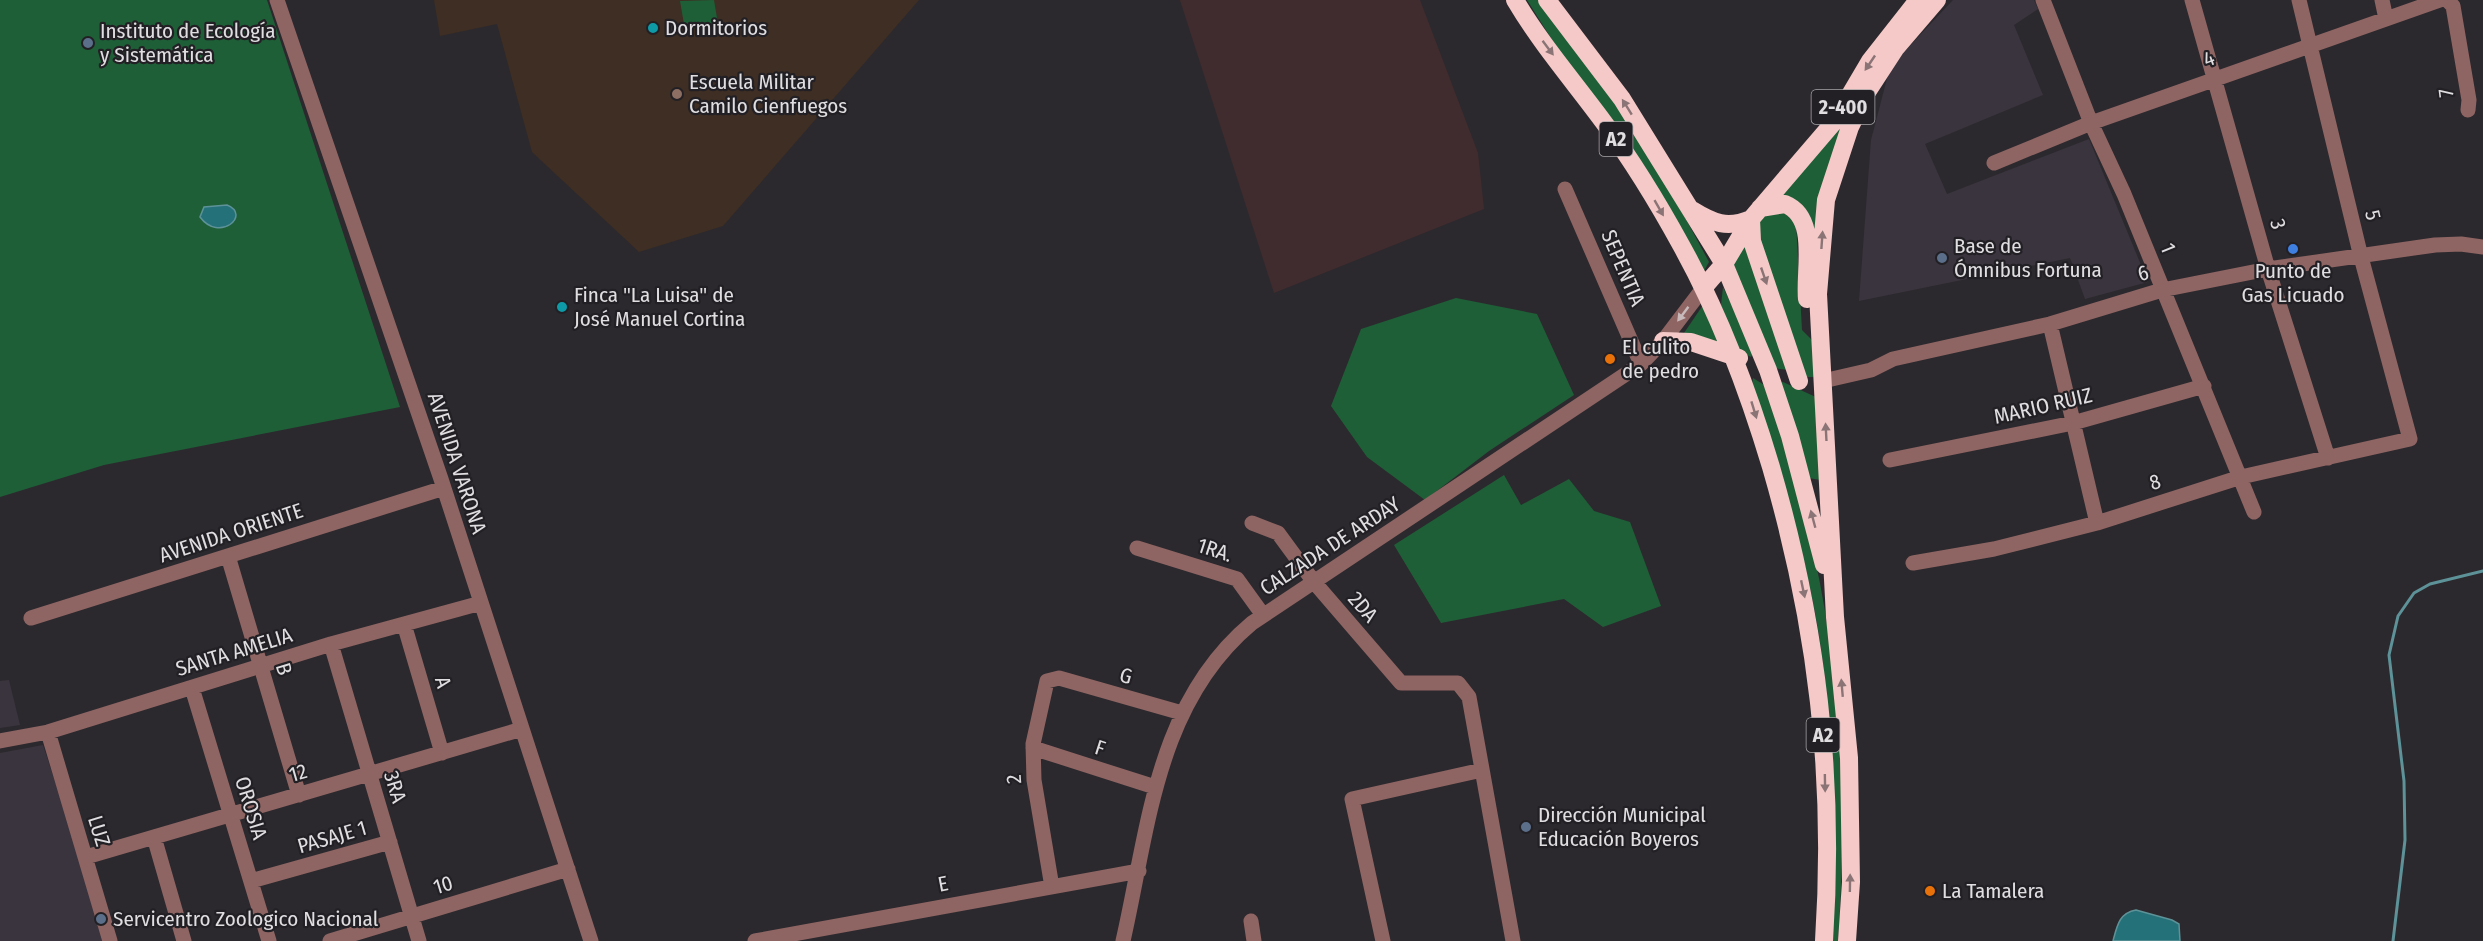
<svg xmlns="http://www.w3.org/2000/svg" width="2483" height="941" font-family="'Fira Sans Condensed',sans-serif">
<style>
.commercial{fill:#402c2e}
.built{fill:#3a343e}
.education{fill:#3e2e23}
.green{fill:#1e5f37}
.water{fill:#257179;stroke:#5d9298;stroke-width:1.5}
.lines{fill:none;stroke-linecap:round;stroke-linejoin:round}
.stream{stroke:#5d9298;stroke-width:3}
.minor{stroke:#8f6563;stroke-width:15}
.highway{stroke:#f4c9c7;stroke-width:18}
.oneway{fill:#8b7476}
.oneway2{fill:#c8babb}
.culture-dot{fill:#0f9aa8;stroke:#222024;stroke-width:2}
.service-dot{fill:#5c6f8a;stroke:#222024;stroke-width:2}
.education-dot{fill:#8d6e63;stroke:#222024;stroke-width:2}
.shop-dot{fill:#3f7fe0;stroke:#222024;stroke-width:2}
.food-dot{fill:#e8710a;stroke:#222024;stroke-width:2}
.labels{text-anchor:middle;stroke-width:4.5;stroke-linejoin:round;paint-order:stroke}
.shield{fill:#222024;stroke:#a7a5a8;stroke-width:1.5}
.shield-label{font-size:20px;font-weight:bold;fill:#e0dee1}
.poi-label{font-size:21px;fill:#e0dee1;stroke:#222024;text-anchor:start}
.street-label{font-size:21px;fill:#e0dee1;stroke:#222024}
</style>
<rect width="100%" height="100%" fill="#2c292e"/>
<path class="commercial" d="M1180,0H1420L1478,153L1484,209L1274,293Z"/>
<path class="built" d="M1953,0H2034L2038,9L2014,25L2043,95L1925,144L1947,194L2089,139L2148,282L2085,299L2070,258L1859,301L1871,140L1890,67Z
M9,680L20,725L0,728V681Z
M43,745L88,882L104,941H0V753Z"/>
<path class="education" d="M434,0H919L723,226L639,252L532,152L497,24L440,36Z"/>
<path class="green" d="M0,0H267L400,407L104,465L0,497Z
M714,0L718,24L685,30L680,1Z
M1527,0H1540L1635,132L1668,186L1709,262L1701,276Z
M1882,60L1812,246L1778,196Z
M1781,211L1796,222L1802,330L1815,343V377H1804L1756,228L1762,217Z
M1744,243L1789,370L1772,368L1729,271Z
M1723,287L1754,352L1751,357L1739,351L1721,305Z
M1456,298L1537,314L1574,395L1489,451L1425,500L1367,457L1331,406L1361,329Z
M1703,305L1723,348L1684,333Z
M1753,378L1766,386C1780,432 1796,478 1807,525C1841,659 1848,804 1838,941H1830C1831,851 1835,762 1824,672C1813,573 1782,479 1752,385Z
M1783,382L1818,398L1820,480L1809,478L1780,383Z
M1504,475L1521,505L1569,479L1594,511L1630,522L1661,606L1603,627L1564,599L1441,623L1394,545Z"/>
<path class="water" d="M227,205C252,215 219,243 200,217L204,207Z
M2136,910L2172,920L2179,924L2180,941H2113C2117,926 2119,913 2136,910Z"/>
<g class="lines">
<path class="stream" d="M2393,941L2405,840L2404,781L2389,655L2398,616L2414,593L2430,584L2483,571"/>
<path class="minor" d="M277,0L441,479L591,941
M2043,0L2091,123L2124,194L2254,512
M2192,0L2268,269L2328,458
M2382,0L2386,19
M2447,0L2453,6L2469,100L2468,110
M1994,163L2091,123L2440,0
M1565,189L1641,364
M2050,324L2097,523
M1823,381L1871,370L1893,359L2050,324L2162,290L2268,269L2435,245L2461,244L2483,247
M1890,460L2073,423L2204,386
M1252,523L1278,533L1314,582L1401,683H1458L1469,697L1513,941
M1137,548L1237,579L1263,615
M228,556L299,795
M1913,563L1994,549L2097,523L2241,477L2410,439L2361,257L2299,0
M31,618L444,488
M404,624L442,753
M331,644L419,941
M192,688L269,941
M48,732L110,941
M0,741L48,732L331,644L481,603
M1033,748L1155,787
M154,837L184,941
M86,857L522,729
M251,881L390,842
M1052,887L1034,780L1033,744L1047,681L1059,678L1182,713
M1251,921L1254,941
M330,941L568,869
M755,941L1139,871
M1123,941C1149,827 1156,703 1252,623L1641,364L1663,341L1704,287
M1383,941L1352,799L1482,770"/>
<path class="highway" d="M1515,0C1541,44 1575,83 1605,124C1633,162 1658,203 1681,245C1720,315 1748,390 1771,467C1817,625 1835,776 1824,941
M1547,0L1622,99L1724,264L1768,370L1790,436L1824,565
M1760,208L1785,204C1819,218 1804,270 1807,299
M1692,210C1713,223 1727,229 1751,219
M1751,219L1752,241L1799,381
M1704,287L1724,264L1751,219L1834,122L1870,61L1918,0
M1663,341L1691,342L1739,358
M1847,941L1851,882L1849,758L1835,617L1818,294L1826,200L1850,127L1867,92L1895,49L1937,0"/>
</g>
<defs><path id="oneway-solid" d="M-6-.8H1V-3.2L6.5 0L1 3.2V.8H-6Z" transform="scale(1.5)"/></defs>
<g class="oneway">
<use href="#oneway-solid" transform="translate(1548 48) rotate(53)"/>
<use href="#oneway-solid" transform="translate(1870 63) rotate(124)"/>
<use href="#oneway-solid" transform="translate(1627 107) rotate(-122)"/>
<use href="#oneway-solid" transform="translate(1659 208) rotate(60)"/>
<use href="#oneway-solid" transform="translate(1822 240) rotate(-86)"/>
<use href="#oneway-solid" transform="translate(1764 276) rotate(71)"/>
<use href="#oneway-solid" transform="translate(1754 410) rotate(73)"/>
<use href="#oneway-solid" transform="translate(1826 432) rotate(-93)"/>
<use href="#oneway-solid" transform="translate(1813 519) rotate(-105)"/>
<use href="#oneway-solid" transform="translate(1803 589) rotate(78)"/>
<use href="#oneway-solid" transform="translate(1842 688) rotate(-95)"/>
<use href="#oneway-solid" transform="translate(1825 783) rotate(89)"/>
<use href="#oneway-solid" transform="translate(1850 883) rotate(-89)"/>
</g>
<use class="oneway2" href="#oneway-solid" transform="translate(1683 314) rotate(127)"/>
<g class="culture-dot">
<circle cx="653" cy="28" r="6"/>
<circle cx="562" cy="307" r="6"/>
</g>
<g class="service-dot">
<circle cx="88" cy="43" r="6"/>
<circle cx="1942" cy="258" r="6"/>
<circle cx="1526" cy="827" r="6"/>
<circle cx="101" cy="919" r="6"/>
</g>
<circle class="education-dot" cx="677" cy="94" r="6"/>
<circle class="shop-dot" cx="2293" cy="249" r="6"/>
<g class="food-dot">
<circle cx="1610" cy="359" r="6"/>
<circle cx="1930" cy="891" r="6"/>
</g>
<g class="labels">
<g class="shield">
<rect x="1811.5" y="90" width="63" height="34" rx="4.5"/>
<rect x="1599.5" y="122" width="33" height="34" rx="4.5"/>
<rect x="1806.5" y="718" width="33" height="34" rx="4.5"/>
</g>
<g class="shield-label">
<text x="1843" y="114">2-400</text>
<text x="1616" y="146">A2</text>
<text x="1823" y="742">A2</text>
</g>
<g class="poi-label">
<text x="665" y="35">Dormitorios</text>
<text x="100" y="38">Instituto de Ecología<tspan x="100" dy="24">y Sistemática</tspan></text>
<text x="689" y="89">Escuela Militar<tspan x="689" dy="24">Camilo Cienfuegos</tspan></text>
<text x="1954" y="253">Base de<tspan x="1954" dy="24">Ómnibus Fortuna</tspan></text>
<text x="2293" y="278" text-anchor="middle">Punto de<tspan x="2293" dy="24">Gas Licuado</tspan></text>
<text x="574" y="302">Finca "La Luisa" de<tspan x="574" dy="24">José Manuel Cortina</tspan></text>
<text x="1622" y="354">El culito<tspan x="1622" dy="24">de pedro</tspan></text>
<text x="1538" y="822">Dirección Municipal<tspan x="1538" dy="24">Educación Boyeros</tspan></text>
<text x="1942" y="898">La Tamalera</text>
<text x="113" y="926">Servicentro Zoologico Nacional</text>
</g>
<g class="street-label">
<text transform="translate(2209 59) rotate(-20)" y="7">4</text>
<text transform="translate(2446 93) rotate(-97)" y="7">7</text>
<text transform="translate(2373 215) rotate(77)" y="7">5</text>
<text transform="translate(2278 224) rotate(74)" y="7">3</text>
<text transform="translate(2168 248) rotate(68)" y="7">1</text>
<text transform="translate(1623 268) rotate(67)" y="7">SEPENTIA</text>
<text transform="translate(2143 273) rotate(-16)" y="7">6</text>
<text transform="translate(2043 406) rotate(-13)" y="7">MARIO RUIZ</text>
<text transform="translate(457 463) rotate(72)" y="7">AVENIDA VARONA</text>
<text transform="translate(2155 482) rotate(-17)" y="7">8</text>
<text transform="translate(231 533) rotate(-18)" y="7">AVENIDA ORIENTE</text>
<text transform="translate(1330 546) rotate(-33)" y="7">CALZADA DE ARDAY</text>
<text transform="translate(1215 550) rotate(18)" y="7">1RA.</text>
<text transform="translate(1363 607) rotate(49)" y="7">2DA</text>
<text transform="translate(234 652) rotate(-17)" y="7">SANTA AMELIA</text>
<text transform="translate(284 669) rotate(73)" y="7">B</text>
<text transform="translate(1126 676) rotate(16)" y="7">G</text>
<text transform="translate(443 682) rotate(74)" y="7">A</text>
<text transform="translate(1100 748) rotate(18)" y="7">F</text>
<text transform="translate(298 773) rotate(-16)" y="7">12</text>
<text transform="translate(1014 779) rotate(-94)" y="7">2</text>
<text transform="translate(395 787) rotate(73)" y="7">3RA</text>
<text transform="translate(251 808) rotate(73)" y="7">OROSIA</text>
<text transform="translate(99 831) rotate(73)" y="7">LUZ</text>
<text transform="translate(332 837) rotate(-16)" y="7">PASAJE 1</text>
<text transform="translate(943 884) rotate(-11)" y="7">E</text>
<text transform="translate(443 885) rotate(-17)" y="7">10</text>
</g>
</g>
</svg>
